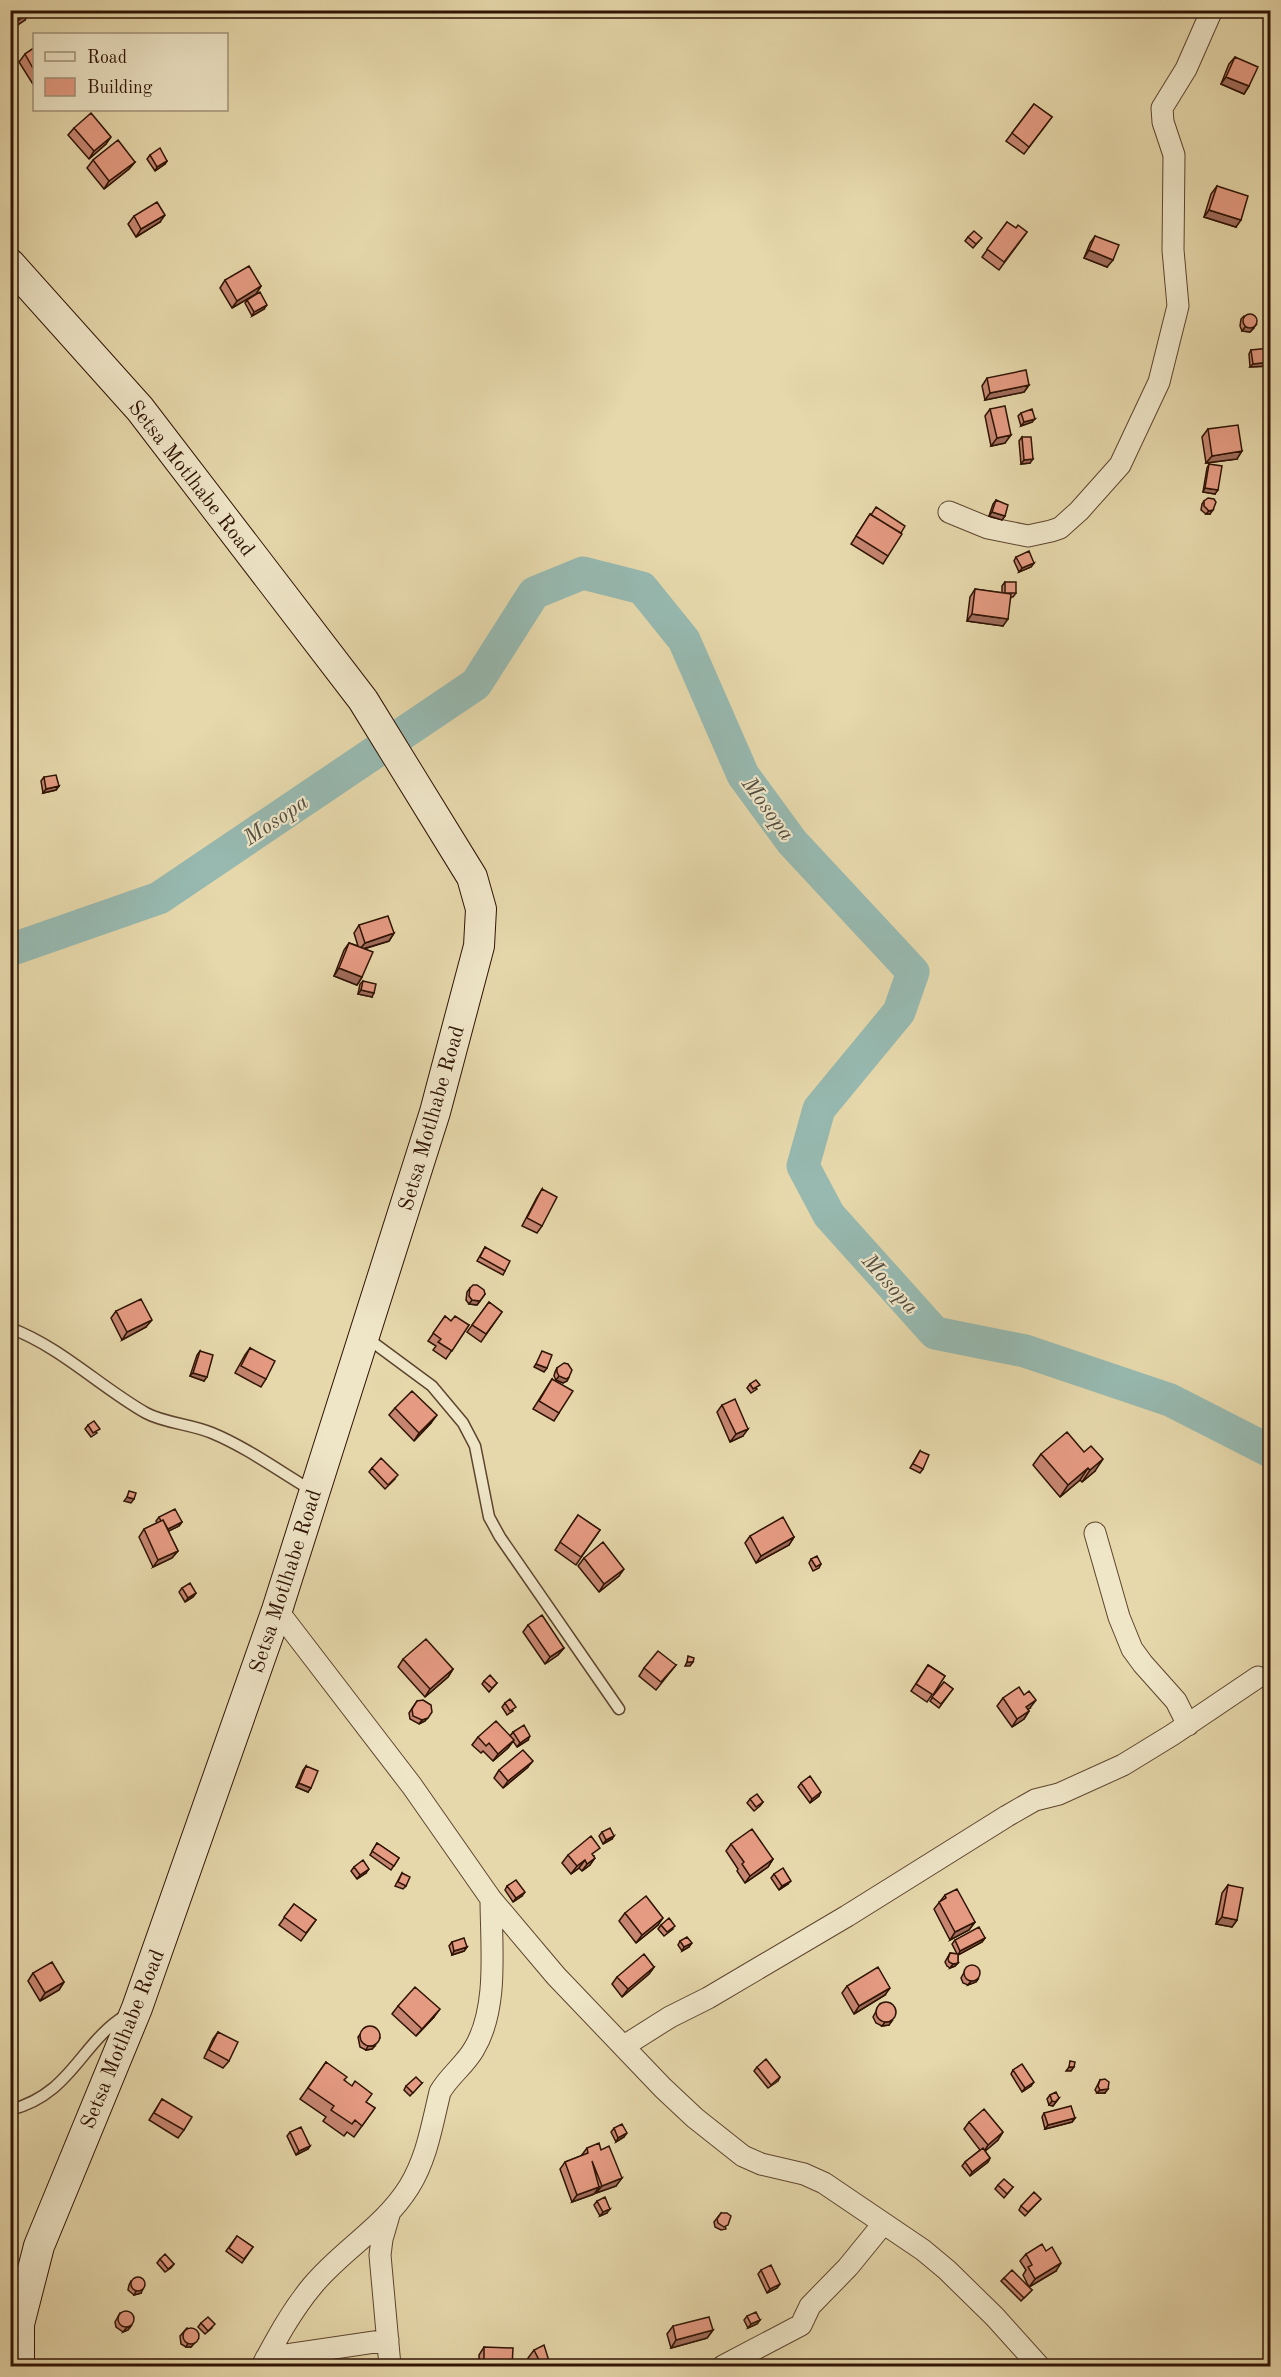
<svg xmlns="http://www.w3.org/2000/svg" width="1281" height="2377" font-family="'Old Standard TT',serif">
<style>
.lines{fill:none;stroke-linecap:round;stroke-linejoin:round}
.river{stroke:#97b9b0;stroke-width:33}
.lane-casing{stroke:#5d442e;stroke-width:13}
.street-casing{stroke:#5d442e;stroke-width:23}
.secondary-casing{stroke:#2f1304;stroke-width:32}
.lane{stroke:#efe6c8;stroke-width:10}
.street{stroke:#efe6c8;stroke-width:21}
.secondary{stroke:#efe6c8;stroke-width:30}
.wall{fill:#c58570;stroke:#2f1304;stroke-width:1.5}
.shaded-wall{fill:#a06c5b;stroke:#2f1304;stroke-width:1.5}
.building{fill:#e59b82;stroke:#2f1304;stroke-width:1.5}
.labels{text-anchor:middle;stroke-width:4.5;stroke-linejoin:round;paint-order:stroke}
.street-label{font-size:21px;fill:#2f1304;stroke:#efe6c8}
.water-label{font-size:22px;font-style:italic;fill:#534d40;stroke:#efe6c8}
</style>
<rect width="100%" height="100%" fill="#e6d8ab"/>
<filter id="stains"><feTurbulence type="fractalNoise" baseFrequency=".00333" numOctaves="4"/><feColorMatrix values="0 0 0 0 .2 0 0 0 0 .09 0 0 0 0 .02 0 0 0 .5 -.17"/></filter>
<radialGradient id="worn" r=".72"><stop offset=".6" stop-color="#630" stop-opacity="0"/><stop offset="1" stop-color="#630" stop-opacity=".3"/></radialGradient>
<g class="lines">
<path class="river" d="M10,950L159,898L476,684L534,593L583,573L642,588L684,640L743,775L792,842L913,972L899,1012L819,1109L803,1166L829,1215L935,1333L1025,1351L1170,1400L1270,1451"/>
<g class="lane-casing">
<path id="lane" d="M10,1328C61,1347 100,1387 146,1413C164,1423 191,1424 212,1433C246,1447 279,1471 311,1490
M367,1338L432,1386L463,1423L475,1446L489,1517L500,1537L619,1709
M10,2110C72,2094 80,2043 126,2015"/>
</g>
<g class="street-casing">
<path id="street" d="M949,512L988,528L1028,536L1051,531L1060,528L1079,511L1120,465L1159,382L1178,306L1173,250L1174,155L1163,122L1162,108L1186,69L1212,10
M1095,1533L1119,1617L1132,1649L1143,1664L1176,1701L1188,1725
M277,1610L412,1786L491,1899L556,1976L663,2088L695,2118L743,2156L761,2164L804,2174L824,2183L923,2250L947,2270L995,2317L1039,2366
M624,2046L670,2017L708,1998L847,1916L1007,1816L1035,1800L1059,1794L1123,1765L1172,1735L1258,1677
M389,2215L382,2239L380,2255L390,2366
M266,2358L388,2340
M262,2366C277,2338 292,2310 313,2285C342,2250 384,2227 409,2187C427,2158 432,2125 440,2092C449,2076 465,2065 474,2049C499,2008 491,1945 491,1899
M723,2366L801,2325L810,2306L848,2267L883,2224"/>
</g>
<g class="secondary-casing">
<path id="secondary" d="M10,264L140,409L363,700L472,877L481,909L479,946L435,1112L277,1610L137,2008L39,2246L19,2324V2366"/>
</g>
<use href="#lane" class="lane"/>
<use href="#street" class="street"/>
<use href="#secondary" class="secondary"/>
</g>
<path class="wall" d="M10,10L25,20L10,30Z
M34,48V86L19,62L25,54Z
M1235,57L1249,86L1244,94L1221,84L1229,64Z
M1034,104L1052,117L1024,154L1006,141Z
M74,128L106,144L89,159L68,135Z
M150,155L167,161L165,164L155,171L147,159Z
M93,160L135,162L129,169L104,189L87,168Z
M1217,186L1236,227L1204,217L1211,194Z
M134,216L160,222L136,237L128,224Z
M1007,222L1016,228L1027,232L999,270L982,257Z
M1095,236L1107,267L1084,258L1090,243Z
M968,237L979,241L973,248L965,241Z
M225,280L261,286L256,294L232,308L220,288Z
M247,300L264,309L252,316L245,303Z
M1270,310V338L1266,316Z
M1244,316L1254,328L1250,332L1242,331L1240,326L1241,319Z
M1251,350L1269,366L1250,367L1249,354Z
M987,378L1029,385L1024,392L985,400L982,386Z
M990,409L1005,443L991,446L985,416Z
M1021,413L1032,422L1021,426L1018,416Z
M1208,429L1237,459L1206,463L1202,437Z
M1022,437L1030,463L1021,464L1019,441Z
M1209,464L1215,494L1203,492L1207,468Z
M996,500L1005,516L1002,520L989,516L993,504Z
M1204,501L1210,514H1206L1201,510L1202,504Z
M870,514L888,556L883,564L851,544Z
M1016,557L1034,563L1031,567L1019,572L1014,561Z
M1005,582L1016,593L1013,597H1011L1003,626L967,621L970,597L975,589L1002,593V586Z
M44,777L59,786L56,790L43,793L41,781Z
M359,925L394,933L389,941L364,949L362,977L357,985L334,976L344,950L349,943L358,946L354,933Z
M363,981L372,997L358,994L360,984Z
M542,1189V1226L537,1233L522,1226L537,1197Z
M485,1247L505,1271L503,1275L477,1261Z
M470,1288L485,1294L477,1305L469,1304L466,1300L467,1292Z
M489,1302L502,1312L481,1342L467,1332Z
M116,1311L146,1327L122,1340L111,1318Z
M445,1316L451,1321L469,1325L446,1359L433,1350L436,1346L428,1341Z
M250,1348L266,1379L261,1387L235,1373L245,1355Z
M200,1351L204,1381L190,1376L197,1355Z
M557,1368L569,1377L567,1381L563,1383L556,1380L554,1376L555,1372Z
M552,1379L559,1413L554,1421L533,1409Z
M750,1384L757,1389L751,1393L747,1388Z
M722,1405L743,1436L730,1442L717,1412Z
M395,1408L431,1423L414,1441L389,1415Z
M88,1425L97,1433L91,1437L85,1429Z
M920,1451L923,1469L920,1473L910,1468Z
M1041,1454L1095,1471L1082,1482L1080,1480L1060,1497L1033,1465Z
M372,1468L395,1479L385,1489L369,1472Z
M578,1515L600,1530L576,1565L555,1550Z
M159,1517L182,1522L179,1526L168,1531L178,1551L172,1558L153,1567L139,1537L144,1529L157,1523L156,1521Z
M750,1536L794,1537L789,1545L756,1563L745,1543Z
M584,1558L619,1576L599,1592L578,1566Z
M811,1559L821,1564L819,1568L813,1571L809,1563Z
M182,1588L196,1593L193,1597L185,1602L179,1592Z
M528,1625L564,1648L558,1655L545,1664L523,1632Z
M403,1659L453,1669L448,1677L425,1697L398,1667Z
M676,1665L656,1690L639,1676L644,1668Z
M928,1665L945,1676L927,1702L911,1691Z
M484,1681L497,1683L489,1692L482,1684Z
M944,1682L953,1689L939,1708L930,1701Z
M1003,1698L1030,1708L1028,1709L1029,1711L1024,1719L1012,1727L997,1706Z
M417,1701L425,1721L419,1724L410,1719L409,1713Z
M505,1703L513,1711L507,1715L502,1707Z
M513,1732L528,1740L517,1747L513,1741L508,1748L493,1761L483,1751L481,1753L472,1745L478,1737L510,1736Z
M306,1766L308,1792L296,1787L303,1770Z
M527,1768L503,1788L494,1778L499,1770Z
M801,1783L819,1796L810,1803L798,1787Z
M750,1799L763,1802L760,1806L754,1811L747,1803Z
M602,1832L612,1839L603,1844L599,1836Z
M377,1843L399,1858L391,1870L370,1855Z
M731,1844L773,1859L768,1867L745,1883L737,1871L738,1869L726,1851Z
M568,1855L594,1856L590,1865L582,1871L579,1868L571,1874L562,1863Z
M354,1867L366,1873L357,1879L351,1871Z
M402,1873L406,1886L403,1889L395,1886Z
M774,1874L788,1884L779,1890L771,1878Z
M1228,1885L1237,1920L1232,1927L1216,1924L1222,1893Z
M507,1886L522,1896L513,1902L505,1890Z
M945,1895L975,1922L969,1930L950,1940L934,1909Z
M294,1904L316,1920L301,1941L279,1925Z
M625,1913L658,1925L636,1943L619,1921Z
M661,1925L673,1929L664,1936L658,1929Z
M985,1938L982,1942L958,1955V1963L955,1966L950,1968L947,1966L945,1962L950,1953L957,1954L952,1944L955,1940Z
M680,1941L689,1947L682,1951L678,1945Z
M452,1942L467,1947L464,1951L452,1955L449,1946Z
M654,1967L649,1974L622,1997L612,1984L617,1977Z
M967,1967L978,1979L976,1982L968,1985L963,1983L961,1978Z
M33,1973L64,1982L59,1990L40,2001L28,1981Z
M847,1986L885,1995L854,2014L842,1993Z
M880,2004L889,2025L882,2026L876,2023L873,2017Z
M398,2006L434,2017L416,2036L392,2014Z
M365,2028L380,2038L372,2049L366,2050L360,2047L358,2037Z
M218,2032L229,2061L223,2068L204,2058L213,2039Z
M326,2062L366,2102L375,2108L354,2137L347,2132L344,2136L323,2121L326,2117L300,2099Z
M757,2067L780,2077L778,2081L768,2088L754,2071Z
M1013,2070L1031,2086L1022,2092L1011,2074Z
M1100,2080L1105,2093H1097L1095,2090Z
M422,2083L410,2096L404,2090L406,2086Z
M1050,2095L1059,2098L1053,2106L1049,2105L1047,2099Z
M162,2099L184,2130L178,2138L149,2120Z
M1044,2113L1075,2118L1072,2122L1045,2129L1042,2117Z
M969,2122L998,2140L985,2151L990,2158L988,2162L970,2176L962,2166L965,2162L980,2150L964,2129Z
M614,2128L624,2137L616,2142L611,2132Z
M290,2132L310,2146L308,2149L296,2155L287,2136Z
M587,2148L616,2186L596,2193V2192L594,2194L572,2202L560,2169L565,2162L581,2156Z
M998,2185L1013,2187L1004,2198L995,2189Z
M1041,2199L1025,2216L1019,2210L1021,2206Z
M597,2201L607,2213L600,2216L594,2205Z
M721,2213L726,2229L721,2230L715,2227L714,2222Z
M237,2236L253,2247L242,2263L226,2251Z
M1026,2254L1056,2271L1029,2287L1023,2275L1026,2270L1020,2261Z
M160,2259L174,2264L171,2268L165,2272L157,2263Z
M761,2270L780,2284L777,2288L767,2293L758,2274Z
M1004,2278L1032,2290L1021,2301L1001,2281Z
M131,2281L141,2293L134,2295L128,2290L129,2285Z
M120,2313L131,2326L128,2330L123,2332L116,2327L115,2322Z
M747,2316L760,2320L757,2324L748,2328L744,2320Z
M201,2323L212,2328L205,2334L198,2327Z
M673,2326L713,2330L707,2338L671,2348L667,2334Z
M187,2328L196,2341L191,2347H186L181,2344L180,2336Z
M484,2347L512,2367H479V2355Z
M534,2350L555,2367H533L528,2358Z"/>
<path class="shaded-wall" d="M30,12L25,20L10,30L14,23Z
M1226,77L1249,86L1244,94L1221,84Z
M111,137L106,144L89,159L94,151Z
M167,161L165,164L155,171L157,167Z
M135,162L129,169L104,189L109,181Z
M1209,210L1241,220L1236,227L1204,217Z
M165,215L160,222L136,237L141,229Z
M1089,250L1113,260L1107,267L1084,258Z
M261,286L256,294L232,308L237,301Z
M267,305L264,309L252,316L254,312Z
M1256,325L1250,332L1242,331L1245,327Z
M1270,362L1269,366L1250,367L1253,364Z
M1029,385L1024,392L985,400L990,393Z
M1035,419L1032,422L1021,426L1024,422Z
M1011,435L1005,443L991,446L997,438Z
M1242,451L1237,459L1206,463L1212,456Z
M1033,459L1030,463L1021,464L1024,460Z
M1205,488L1218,490L1215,494L1203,492Z
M1213,510L1210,514H1206L1209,511Z
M992,512L1005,516L1002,520L989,516Z
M1034,563L1031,567L1019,572L1022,568Z
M972,614L1008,619L1003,626L967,621Z
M59,786L56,790L43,793L46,789Z
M394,933L389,941L359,950L365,943Z
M339,968L362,977L357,985L334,976Z
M361,990L374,993L372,997L358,994Z
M472,1300L480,1301L477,1305L469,1304Z
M152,1320L146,1327L122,1340L127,1332Z
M536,1364L547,1368L544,1372L534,1367Z
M193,1373L207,1377L204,1381L190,1376Z
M559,1376L569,1377L567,1381L563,1383L556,1380Z
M437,1415L431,1423L414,1441L419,1433Z
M748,1429L743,1436L730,1442L736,1434Z
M1103,1459L1095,1471L1082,1482L1090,1470Z
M1088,1468L1080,1480L1060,1497L1068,1485Z
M127,1497L134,1499L131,1503L124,1501Z
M182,1522L179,1526L163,1534L166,1530Z
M794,1537L789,1545L756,1563L761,1556Z
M178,1551L172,1558L153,1567L158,1560Z
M624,1569L619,1576L599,1592L604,1584Z
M196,1593L193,1597L185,1602L188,1598Z
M564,1648L558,1655L545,1664L550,1657Z
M687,1662H693L690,1666H685Z
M453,1669L448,1677L425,1697L430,1689Z
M1036,1700L1030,1708L1021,1714L1026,1707Z
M1029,1711L1024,1719L1012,1727L1017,1719Z
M428,1718L425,1721L419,1724L422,1720Z
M530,1736L528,1740L517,1747L520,1743Z
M514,1740L508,1748L493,1761L498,1754Z
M533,1761L527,1768L503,1788L508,1781Z
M299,1783L311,1788L308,1792L296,1787Z
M821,1792L819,1796L810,1803L812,1799Z
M614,1836L612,1839L603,1844L606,1840Z
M595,1858L590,1865L582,1871L587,1864Z
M773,1859L768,1867L745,1883L750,1876Z
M585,1860L579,1868L571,1874L577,1866Z
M369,1869L366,1873L357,1879L360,1875Z
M791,1881L788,1884L779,1890L782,1886Z
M525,1892L522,1896L513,1902L516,1898Z
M1222,1917L1237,1920L1232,1927L1216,1924Z
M663,1918L658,1925L636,1943L642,1935Z
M975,1922L969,1930L950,1940L955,1932Z
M985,1938L982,1942L958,1955L960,1951Z
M692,1943L689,1947L682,1951L684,1947Z
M467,1947L464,1951L452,1955L454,1951Z
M958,1963L955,1966L950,1968L953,1964Z
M654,1967L649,1974L622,1997L628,1989Z
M978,1979L976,1982L968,1985L971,1981Z
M64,1982L59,1990L40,2001L45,1993Z
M890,1988L885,1995L854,2014L859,2006Z
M440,2009L434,2017L416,2036L422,2029Z
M892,2021L889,2025L882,2026L885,2022Z
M368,2046H375L372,2049L366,2050Z
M1069,2067H1074L1071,2071H1066Z
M1034,2082L1031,2086L1022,2092L1025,2088Z
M1108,2089L1105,2093H1097L1100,2090Z
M1059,2098L1053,2106L1049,2105L1052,2101Z
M1075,2118L1072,2122L1045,2129L1048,2125Z
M1003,2132L998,2140L983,2153L988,2145Z
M627,2133L624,2137L616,2142L618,2138Z
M310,2146L308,2149L296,2155L299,2151Z
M990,2158L988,2162L970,2176L972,2172Z
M622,2178L616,2186L596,2193L602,2186Z
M599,2187L594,2194L572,2202L577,2195Z
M610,2209L607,2213L600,2216L603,2212Z
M1061,2263L1056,2271L1029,2287L1035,2279Z
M780,2284L777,2288L767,2293L770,2289Z
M143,2289L141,2293L134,2295L136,2291Z
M760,2320L757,2324L748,2328L751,2324Z
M131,2326L128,2330L123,2332L126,2328Z
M713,2330L707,2338L671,2348L676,2340Z
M199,2338L191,2347H186L188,2343Z"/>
<path class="building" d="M10,10H29L30,12L14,23L10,18Z
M34,48V70L25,54Z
M1235,57L1258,67L1249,86L1226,77Z
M1034,104L1052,117L1029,147L1012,133Z
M91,113L111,137L94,151L74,128Z
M118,140L135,162L109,181L93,160Z
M160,148L167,161L157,167L150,155Z
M1217,186L1248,196L1241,220L1209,210Z
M157,202L165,215L141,229L134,216Z
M1007,222L1016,228L1018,225L1027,232L1004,262L987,249Z
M974,231L982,238L976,244L968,237Z
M1095,236L1119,245L1113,260L1089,250Z
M249,266L261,286L237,301L225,280Z
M260,292L267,305L254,312L247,300Z
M1243 321a7 7 0 1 1 14 0a7 7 0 1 1-14 0Z
M1270,348V362L1253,364L1251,350Z
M1026,370L1029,385L990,393L987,378Z
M1005,406L1011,435L997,438L990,409Z
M1032,409L1035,419L1024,422L1021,413Z
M1238,425L1242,451L1212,456L1208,429Z
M1022,437H1031L1033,459L1024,460Z
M1209,464L1222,466L1218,490L1205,488Z
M1208,498L1214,499L1216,502L1213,510L1209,511L1204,506V501Z
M996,500L1008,505L1005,516L992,512Z
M876,507L905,526L901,533L871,515Z
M870,514L902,534L888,556L856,536Z
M1029,551L1034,563L1022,568L1016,557Z
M1005,582H1016V593H1005Z
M975,589L1011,594L1008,619L972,614Z
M56,775L59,786L46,789L44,777Z
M388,916L394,933L365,943L359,925Z
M349,943L373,952L362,977L339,968Z
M363,981L376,984L374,993L361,990Z
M542,1189L557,1197L542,1226L527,1218Z
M485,1247L510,1261L505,1271L480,1257Z
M473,1285H477L484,1290L485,1294L480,1301L472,1300L469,1296L470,1288Z
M141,1299L152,1320L127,1332L116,1311Z
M489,1302L502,1312L486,1334L472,1325Z
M445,1316L451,1321L455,1316L469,1325L452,1351L438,1342L441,1339L433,1333Z
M250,1348L275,1361L266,1379L241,1366Z
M200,1351L213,1355L207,1377L193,1373Z
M542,1351L552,1355L547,1368L536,1364Z
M564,1363L568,1364L572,1370L569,1377L566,1379L559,1376L557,1372V1368Z
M552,1379L573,1391L559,1413L539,1401Z
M756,1380L760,1385L753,1389L750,1384Z
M412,1391L437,1415L419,1433L395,1408Z
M735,1399L748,1429L736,1434L722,1405Z
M94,1421L100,1429L93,1433L88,1425Z
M1067,1432L1084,1452L1091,1446L1103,1459L1090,1470L1088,1468L1068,1485L1041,1454Z
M920,1451L929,1455L923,1469L913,1464Z
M381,1458L398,1475L388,1485L372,1468Z
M129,1491L136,1493L134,1499L127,1497Z
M175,1509L182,1522L168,1529L163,1520L161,1521L159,1517Z
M578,1515L600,1530L581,1557L560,1542Z
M783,1517L794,1537L761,1556L750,1536Z
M163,1520L178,1551L158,1560L144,1529Z
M603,1542L624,1569L604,1584L584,1558Z
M817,1556L821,1564L816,1567L811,1559Z
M190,1583L196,1593L188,1598L182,1588Z
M542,1615L564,1648L550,1657L528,1625Z
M426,1639L453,1669L430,1689L403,1659Z
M658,1651L676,1665L661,1682L644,1668Z
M688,1656L694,1658L693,1662H687Z
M928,1665L945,1676L933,1695L916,1684Z
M490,1675L497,1683L492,1688L484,1681Z
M944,1682L953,1689L941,1704L932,1697Z
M1019,1687L1024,1695L1029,1691L1036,1700L1026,1707L1029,1711L1017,1719L1003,1698Z
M510,1699L516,1707L510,1711L505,1703Z
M423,1700L431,1705L432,1712L428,1718L422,1720L413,1716L412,1709L417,1701Z
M496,1721L514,1740L498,1754L489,1743L486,1746L478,1737Z
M524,1725L530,1736L520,1743L513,1732Z
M523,1750L533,1761L508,1781L499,1770Z
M306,1766L318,1771L311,1788L299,1783Z
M810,1776L821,1792L812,1799L801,1783Z
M757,1794L763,1802L756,1807L750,1799Z
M610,1828L614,1836L606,1840L602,1832Z
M752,1829L773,1859L750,1876L742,1864L744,1862L731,1844Z
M591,1836L600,1848L592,1854L595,1858L587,1864L585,1860L577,1866L568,1855Z
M377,1843L399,1858L394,1866L372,1851Z
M363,1860L369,1869L360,1875L354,1867Z
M783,1868L791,1881L782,1886L774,1874Z
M402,1873L410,1877L406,1886L398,1882Z
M516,1880L525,1892L516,1898L507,1886Z
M1228,1885L1243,1888L1237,1920L1222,1917Z
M957,1889L975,1922L955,1932L939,1902L946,1898L945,1895Z
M646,1896L663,1918L642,1935L625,1913Z
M294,1904L316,1920L306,1933L284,1917Z
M669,1918L675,1926L667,1932L661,1925Z
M979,1927L985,1938L960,1951L955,1940Z
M687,1937L692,1943L684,1947L680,1941Z
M464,1938L467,1947L454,1951L452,1942Z
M950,1953L958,1954V1963L953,1964L949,1962L948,1959Z
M644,1954L654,1967L628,1989L617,1977Z
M52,1962L64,1982L45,1993L33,1973Z
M964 1973a8 8 0 1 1 16 0a8 8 0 1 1-16 0Z
M878,1967L890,1988L859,2006L847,1986Z
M415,1987L440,2009L422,2029L398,2006Z
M876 2012a10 10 0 1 1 20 0a10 10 0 1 1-20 0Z
M360 2036a10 10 0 1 1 20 0a10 10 0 1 1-20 0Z
M218,2032L238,2042L229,2061L209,2050Z
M766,2059L780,2077L771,2085L757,2067Z
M1070,2061L1075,2062L1074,2067H1069Z
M326,2062L347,2077L344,2080L352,2086L355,2081L372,2094L366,2102L375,2108L362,2126L355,2120L352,2124L331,2110L334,2106L308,2088Z
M1022,2064L1034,2082L1025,2088L1013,2070Z
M416,2077L422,2083L413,2093L406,2086Z
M1105,2079L1109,2082L1108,2089L1100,2090L1098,2086L1100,2080Z
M1056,2092L1059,2098L1055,2102L1052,2101L1050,2095Z
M162,2099L192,2117L184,2130L154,2113Z
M1071,2106L1075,2118L1048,2125L1044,2113Z
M984,2109L1003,2132L988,2145L969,2122Z
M622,2124L627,2133L618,2138L614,2128Z
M301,2127L310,2146L299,2151L290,2132Z
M599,2143L601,2150L609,2146L622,2178L602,2186L592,2161L599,2187L577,2195L565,2162L588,2153L587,2148Z
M983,2148L990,2158L972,2172L965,2162Z
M1004,2179L1013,2187L1007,2194L998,2185Z
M1034,2192L1041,2199L1028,2212L1021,2206Z
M605,2197L610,2209L603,2212L597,2201Z
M10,2213L17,2216L12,2224L10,2223Z
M721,2213H727L731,2216L728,2225L724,2227L718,2223L717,2219Z
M237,2236L253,2247L244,2259L229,2248Z
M1042,2244L1046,2251L1052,2247L1061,2263L1035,2279L1028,2267L1032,2265L1026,2254Z
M165,2254L174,2264L168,2269L160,2259Z
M771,2265L780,2284L770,2289L761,2270Z
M1012,2270L1032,2290L1024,2298L1004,2278Z
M131 2284a7 7 0 1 1 14 0a7 7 0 1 1-14 0Z
M118 2319a8 8 0 1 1 16 0a8 8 0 1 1-16 0Z
M756,2312L760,2320L751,2324L747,2316Z
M208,2317L215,2324L208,2331L201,2323Z
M709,2317L713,2330L676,2340L673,2326Z
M183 2336a8 8 0 1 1 16 0a8 8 0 1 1-16 0Z
M544,2345L549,2361L551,2360L555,2367H535L541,2364L534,2350Z
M484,2347L513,2348L512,2367H484Z"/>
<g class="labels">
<g class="street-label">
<text transform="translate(192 478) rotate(52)" y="7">Setsa Motlhabe Road</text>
<text transform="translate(431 1118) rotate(-74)" y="7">Setsa Motlhabe Road</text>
<text transform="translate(285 1581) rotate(-72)" y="7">Setsa Motlhabe Road</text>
<text transform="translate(122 2039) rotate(-68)" y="7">Setsa Motlhabe Road</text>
</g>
<g class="water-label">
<text transform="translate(769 808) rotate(54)" y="8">Mosopa</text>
<text transform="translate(275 819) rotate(-34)" y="8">Mosopa</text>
<text transform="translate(891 1283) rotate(48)" y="8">Mosopa</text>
</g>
</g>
<rect width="1281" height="2377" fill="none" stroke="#e6d8ab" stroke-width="36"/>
<rect x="12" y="12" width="1257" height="2353" fill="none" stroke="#2f1304" stroke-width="3"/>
<rect x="18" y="18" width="1245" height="2341" fill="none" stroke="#2f1304" stroke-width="1.5"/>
<rect x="33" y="33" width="195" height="78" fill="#efe6c8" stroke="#a2927a" stroke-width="1.5"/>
<rect x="45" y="52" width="30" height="9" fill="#efe6c8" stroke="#a2927a" stroke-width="1.5"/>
<text x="87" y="63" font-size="18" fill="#2f1304">Road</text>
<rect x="45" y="78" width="30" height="18" fill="#e59b82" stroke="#a2927a" stroke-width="1.5"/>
<text x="87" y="93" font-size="18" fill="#2f1304">Building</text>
<rect width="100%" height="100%" filter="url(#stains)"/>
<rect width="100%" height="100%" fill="url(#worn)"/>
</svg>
